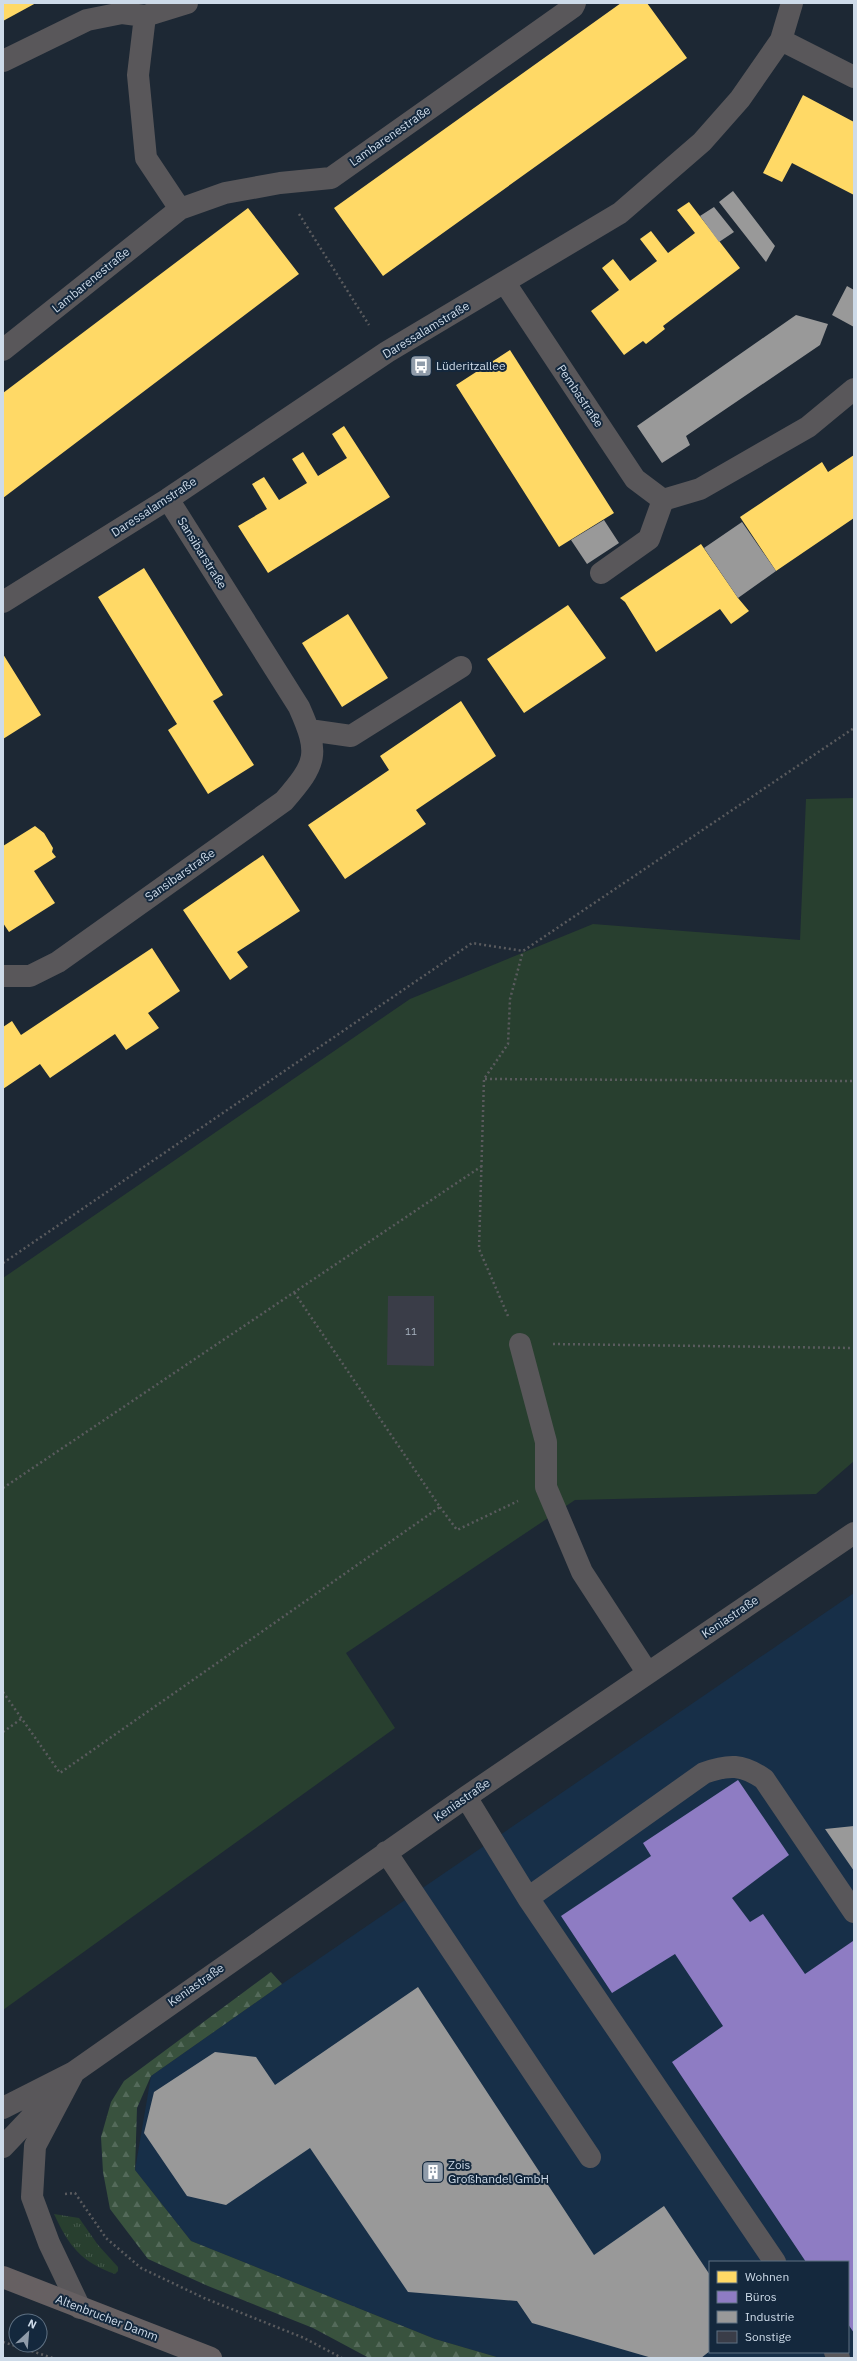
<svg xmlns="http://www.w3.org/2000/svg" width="857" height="2361" font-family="'IBM Plex Sans',sans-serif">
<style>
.built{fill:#172f48;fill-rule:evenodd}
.grass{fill:url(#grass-tufts)}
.forest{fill:url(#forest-firs)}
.garden{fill:#283f2f}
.homes{fill:#ffd966}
.offices{fill:#8e7cc3}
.industry{fill:#999}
.building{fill:#3a3d48}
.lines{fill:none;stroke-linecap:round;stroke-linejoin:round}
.path{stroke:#5a5b5e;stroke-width:2.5;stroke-dasharray:2 3;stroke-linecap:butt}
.minor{stroke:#59575a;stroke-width:22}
.major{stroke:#666062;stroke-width:22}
.labels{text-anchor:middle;stroke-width:4;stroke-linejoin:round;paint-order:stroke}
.number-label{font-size:10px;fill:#a9b4c1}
.street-label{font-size:12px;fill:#cedbe9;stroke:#14283d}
.poi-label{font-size:12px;fill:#cedbe9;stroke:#14283d;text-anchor:start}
</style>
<defs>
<pattern id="grass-tufts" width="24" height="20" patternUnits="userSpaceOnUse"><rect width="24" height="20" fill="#283f2f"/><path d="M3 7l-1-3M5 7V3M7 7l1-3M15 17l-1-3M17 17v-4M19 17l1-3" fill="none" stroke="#465a4d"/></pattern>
<pattern id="forest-firs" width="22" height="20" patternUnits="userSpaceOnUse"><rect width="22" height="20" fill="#39523e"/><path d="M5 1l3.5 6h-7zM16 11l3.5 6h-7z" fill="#546a5a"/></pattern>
</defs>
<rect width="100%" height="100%" fill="#1d2834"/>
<path class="built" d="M854,1593V2358H500L435,2339L191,2241L135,2170L151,2076L282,1984ZM710,2262H848V2352H710Z"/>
<path class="grass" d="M54,2214L79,2218L98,2245L118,2267V2271L115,2274C81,2262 69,2246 54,2214Z"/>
<path class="forest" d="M271,1972L282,1984L151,2076L137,2108L135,2170L191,2241L435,2339L500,2358H369L313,2328L208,2286L148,2259L110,2209L103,2172L101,2137L111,2102L124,2081Z"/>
<path class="garden" d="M854,798V1461L816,1494L575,1500L346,1653L395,1728L3,2010V1278L410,999L593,924L800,940L806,799Z"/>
<path class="homes" d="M3,3H36L3,21Z
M621,3H647L687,58L383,276L334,208Z
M803,95L854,122V195L792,163L782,182L763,173Z
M689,202L740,268L663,326L665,329L646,344L643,341L624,355L591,311L619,290L602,268L613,259L630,281L657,261L640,239L651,231L668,253L695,233L677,210Z
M248,208L299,274L3,498V393Z
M510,350L614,513L559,547L456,385Z
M344,426L390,497L268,573L238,526L267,509L252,484L264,477L279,500L307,483L292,459L303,452L318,476L347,458L332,434Z
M854,455V518L776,571L740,517L822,462L828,472Z
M701,544L738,598L749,611L731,624L720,609L656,652L625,602L620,598Z
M144,568L223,695L213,701L254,765L208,794L168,730L177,724L98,597Z
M568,605L606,658L524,713L487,659Z
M348,614L388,678L342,707L302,643Z
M3,654L41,715L3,739Z
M461,701L496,756L416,810L426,824L345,879L308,825L389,770L380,756Z
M35,826L44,833L53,848L52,852L56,857L34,871L55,903L9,932L3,923V846Z
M263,855L300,911L237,952L248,967L230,980L183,910Z
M152,948L180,991L148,1013L159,1028L126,1050L115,1034L50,1078L40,1064L3,1089V1027L12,1021L21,1035Z"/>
<path class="offices" d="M738,1780L789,1855L732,1898L750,1922L763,1914L805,1974L853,1941L854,1943V2333L848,2324V2262H806L672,2062L723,2026L675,1954L612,1993L561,1916L651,1856L643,1843Z"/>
<path class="industry" d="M733,191L775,246L766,262L719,202Z
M714,207L734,232L719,242L700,216Z
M847,286L854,290V327L832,315Z
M796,315L828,324L820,345L686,436L690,445L662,463L637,426Z
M604,520L619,543L587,564L571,540Z
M742,522L776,571L738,598L704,548Z
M854,1826V1871L825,1829Z
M418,1987L594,2255L664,2206L710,2275V2351L701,2358H652L532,2323L517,2301L408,2292L310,2148L226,2205L187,2196L144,2133L154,2092L215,2052L256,2057L275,2085Z"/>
<path class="building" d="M388,1296H434V1366L387,1365Z"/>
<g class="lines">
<path class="path" d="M299,214L369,325
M485,1079L854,1081
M3,1263L472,943L523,951L854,728
M508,1316L479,1249L484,1079L508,1044L510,999L523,951
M553,1344L854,1348
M3,1488L482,1166
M440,1507L457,1530L518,1501
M3,1692L60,1773L440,1507L294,1292
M3,1732L21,1719
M65,2194L75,2193L106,2238L141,2268L204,2298L304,2338L342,2358
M3,2342L53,2358"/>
<path class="minor" d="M145,16L138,75L146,158L180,209
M781,40L854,77
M3,61L87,20L122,13L145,16L187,3
M505,283L635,479L663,500L700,489L808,427L854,389
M3,350L180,209L225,193L280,183L331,178L573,7L575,3
M601,573L649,539L663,500
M3,602L168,499L387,352L620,213L702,142L740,99L781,40L792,3
M309,730L351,736L461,667
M3,976H30L58,962L284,801C317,763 320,754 299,707L168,499
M520,1344L546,1442V1487L582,1572L647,1672
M466,1797L528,1898L775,2262
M386,1852L590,2157
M528,1898L704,1773C729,1764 742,1764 764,1779L854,1912
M74,2072L35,2146L32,2197L49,2243L80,2308
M3,2108L74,2072L466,1797L854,1533
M3,2147L54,2093
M835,2352L839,2358"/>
<path class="major" d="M3,2277L211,2358"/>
</g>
<defs>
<g id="bus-square" transform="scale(1.15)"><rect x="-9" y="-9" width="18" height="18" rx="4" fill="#909caa" stroke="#14283d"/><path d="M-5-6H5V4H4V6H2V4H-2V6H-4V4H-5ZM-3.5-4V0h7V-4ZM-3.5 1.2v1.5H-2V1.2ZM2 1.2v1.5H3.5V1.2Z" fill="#fff"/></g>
<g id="building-square" transform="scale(1.15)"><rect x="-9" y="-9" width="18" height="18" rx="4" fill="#909caa" stroke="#14283d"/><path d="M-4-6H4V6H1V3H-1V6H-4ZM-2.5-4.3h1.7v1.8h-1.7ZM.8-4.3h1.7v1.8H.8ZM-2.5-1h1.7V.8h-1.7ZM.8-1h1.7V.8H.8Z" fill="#fff"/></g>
</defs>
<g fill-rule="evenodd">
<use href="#bus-square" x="421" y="366"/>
<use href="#building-square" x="433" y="2172"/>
</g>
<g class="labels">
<g class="number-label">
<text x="411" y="1335">11</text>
</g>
<g class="street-label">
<text transform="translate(390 136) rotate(-35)" y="4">Lambarenestraße</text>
<text transform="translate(91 280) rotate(-39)" y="4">Lambarenestraße</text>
<text transform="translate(426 330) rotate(-31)" y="4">Daressalamstraße</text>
<text transform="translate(580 396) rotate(56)" y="4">Pembastraße</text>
<text transform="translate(154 507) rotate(-33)" y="4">Daressalamstraße</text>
<text transform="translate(202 553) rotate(58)" y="4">Sansibarstraße</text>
<text transform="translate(180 875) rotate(-35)" y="4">Sansibarstraße</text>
<text transform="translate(730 1617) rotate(-34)" y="4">Keniastraße</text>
<text transform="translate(462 1800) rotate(-35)" y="4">Keniastraße</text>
<text transform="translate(196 1985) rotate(-35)" y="4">Keniastraße</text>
<text transform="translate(107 2318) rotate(21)" y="4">Altenbrucher Damm</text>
</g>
<g class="poi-label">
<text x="436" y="370">Lüderitzallee</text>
<text x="448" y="2169">Zois<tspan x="448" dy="14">Großhandel GmbH</tspan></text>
</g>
</g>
<rect width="857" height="2361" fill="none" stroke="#cedbe9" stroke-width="8"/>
<rect x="709" y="2261" width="140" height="92" fill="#14283d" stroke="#5e7082"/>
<rect x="717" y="2271" width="20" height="12" fill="#ffd966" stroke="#5e7082"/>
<text x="745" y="2281" font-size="12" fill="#cedbe9">Wohnen</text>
<rect x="717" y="2291" width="20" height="12" fill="#8e7cc3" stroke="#5e7082"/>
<text x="745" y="2301" font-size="12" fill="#cedbe9">Büros</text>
<rect x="717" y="2311" width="20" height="12" fill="#999999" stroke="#5e7082"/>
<text x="745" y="2321" font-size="12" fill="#cedbe9">Industrie</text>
<rect x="717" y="2331" width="20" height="12" fill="#3a3d48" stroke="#5e7082"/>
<text x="745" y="2341" font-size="12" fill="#cedbe9">Sonstige</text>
<g transform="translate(28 2333) rotate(26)"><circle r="19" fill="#14283d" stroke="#5e7082"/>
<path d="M0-3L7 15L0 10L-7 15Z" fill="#909caa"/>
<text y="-6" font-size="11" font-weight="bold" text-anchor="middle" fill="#cedbe9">N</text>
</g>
</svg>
